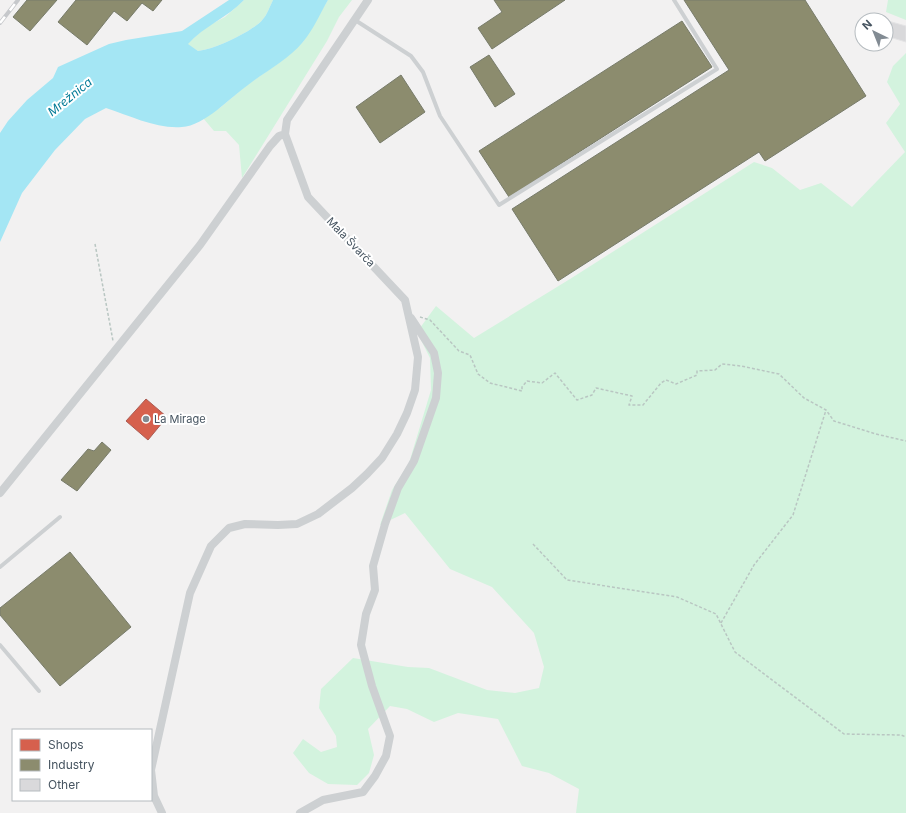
<svg xmlns="http://www.w3.org/2000/svg" width="906" height="813" font-family="Inter,sans-serif">
<style>
.green{fill:#d3f3de}
.water{fill:#a4e6f4}
.shops{fill:#d6604d;stroke:#ab5c53}
.industry{fill:#8c8c6e;stroke:#777b6a}
.building{fill:#d9d9db;stroke:#e3e3e4}
.lines{fill:none;stroke-linecap:round;stroke-linejoin:round}
.path{stroke:#b9c6c2;stroke-width:1.5;stroke-dasharray:3 2;stroke-linecap:butt}
.lane{stroke:#cdd0d2;stroke-width:4}
.street{stroke:#cdd0d2;stroke-width:8}
.rail-casing{stroke:#c6c8cb;stroke-width:4}
.rail{stroke:#fff;stroke-width:2.5;stroke-dasharray:8;stroke-linecap:butt}
.poi-dot{fill:#828b93;stroke:#fff;stroke-width:1.5}
.labels{text-anchor:middle;stroke-width:4;stroke-linejoin:round;paint-order:stroke}
.street-label{font-size:11px;fill:#465460;stroke:#fff}
.poi-label{font-size:11px;fill:#465460;stroke:#fff;text-anchor:start}
.water-label{font-size:12px;font-style:italic;fill:#037b97;stroke:#fff}
</style>
<rect width="100%" height="100%" fill="#f2f1f1"/>
<path class="green" d="M244,0H273C270,6 267,15 263,19C259,25 253,27 248,31C232,40 216,48 198,51L187,44L206,27L225,17Z
M328,0H352L339,17L327,41L242,178L239,145L226,131H214L203,118L221,107L247,85L283,60L303,42Z
M888,0H906V20L886,12Z
M906,53V813H576L579,789L549,773L522,766L498,719L458,713L434,722L407,709L390,706L368,729L374,755L369,773L357,785L328,784L309,773L293,753L303,739L321,752L337,747L336,736L319,708L321,689L353,658L408,667L429,668L487,690L515,693L539,688L544,667L534,633L492,587L450,569L405,513L380,525L392,490L409,463L431,390L430,358L417,332L436,306L474,338L570,279L754,162L772,168L800,190L821,183L852,207L905,152L886,123L900,104L887,82L893,66Z"/>
<path class="water" d="M229,0H244C227,18 204,26 188,44L198,51C216,48 232,40 248,31C253,27 259,25 263,19C267,15 270,6 273,0H328C320,14 313,30 303,42C288,60 266,71 248,85C231,97 204,126 182,127C156,129 131,116 106,108L85,119L55,150L22,193L0,242V133L8,121L27,100L53,78L58,67L109,44L126,40L182,31Z"/>
<path class="shops" d="M146,399L167,417L148,440L126,421Z"/>
<path class="industry" d="M27,0H57L30,31L13,17Z
M76,0H162L153,11L142,3L127,21L114,11L87,45L58,22Z
M494,0H565L492,49L478,28L502,12Z
M684,0H805L866,96L765,161L759,152L558,281L512,209L729,70Z
M682,21L712,67L509,197L479,151Z
M489,55L515,94L495,107L470,67Z
M401,75L425,112L380,143L356,107Z
M102,442L111,450L77,491L61,480L88,449L94,451Z
M70,552L131,627L60,686L0,615V608Z"/>
<path class="building" d="M888,21L906,26V42L886,36V28Z"/>
<g class="lines">
<path class="path" d="M95,244L113,341
M420,317L430,320L459,351L470,355L478,374L490,383L522,391V387L527,381L542,383L555,373L577,400L592,395L596,388L632,396L629,405H643L661,383L666,380L676,384L697,375V371L715,370L722,364L741,366L779,374L804,398L826,410L834,421L876,434L906,441
M533,544L567,580L677,597L716,614L735,652L844,734L901,735L906,737
M721,623L754,565L793,515L826,410"/>
<path class="lane" d="M355,20L411,56L423,72L440,116L499,205L717,69L674,0
M0,567L60,517
M0,645L39,691"/>
<path class="street" d="M0,493L200,245L270,146L279,136L285,134
M162,813L154,796L151,770L190,593L211,546L229,528L245,524L278,525L297,524L318,514L352,488L367,474L382,458L397,434L407,413L415,390L418,357L405,300L308,197L285,134L287,120L293,111L368,0
M300,813L323,800L363,792L375,776L386,756L390,736L372,686L361,645L366,614L375,590L373,566L385,524L398,488L414,461L436,398L438,373L434,353L411,318"/>
<g class="rail-casing">
<path id="rail" d="M0,23L18,0"/>
</g>
<use href="#rail" class="rail"/>
</g>
<circle class="poi-dot" cx="146" cy="419" r="4"/>
<g class="labels">
<g class="street-label">
<text transform="translate(351 242) rotate(46)" y="4">Mala Švarča</text>
</g>
<g class="poi-label">
<text x="154" y="423">La Mirage</text>
</g>
<g class="water-label">
<text transform="translate(70 97) rotate(-39)" y="4">Mrežnica</text>
</g>
</g>
<rect x="12" y="729" width="140" height="72" fill="#ffffff" stroke="#b5bbbf"/>
<rect x="20" y="739" width="20" height="12" fill="#d6604d" stroke="#b5bbbf"/>
<text x="48" y="749" font-size="12" fill="#465460">Shops</text>
<rect x="20" y="759" width="20" height="12" fill="#8c8c6e" stroke="#b5bbbf"/>
<text x="48" y="769" font-size="12" fill="#465460">Industry</text>
<rect x="20" y="779" width="20" height="12" fill="#d9d9db" stroke="#b5bbbf"/>
<text x="48" y="789" font-size="12" fill="#465460">Other</text>
<g transform="translate(874 32) rotate(317)"><circle r="19" fill="#ffffff" stroke="#b5bbbf"/>
<path d="M0-3L7 15L0 10L-7 15Z" fill="#828b93"/>
<text y="-6" font-size="11" font-weight="bold" text-anchor="middle" fill="#465460">N</text>
</g>
</svg>
